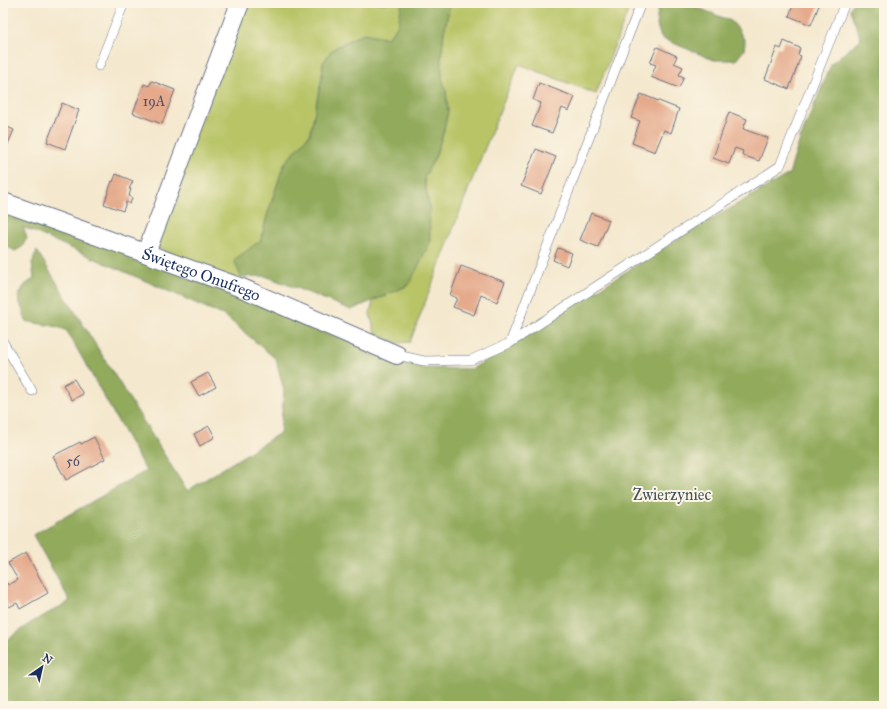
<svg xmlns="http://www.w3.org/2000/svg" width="887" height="709" font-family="'IM FELL Great Primer',serif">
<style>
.green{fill:#b8c466;stroke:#6a7a62}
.forest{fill:#92aa5b;stroke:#566c5c}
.building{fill:#e5aa8c}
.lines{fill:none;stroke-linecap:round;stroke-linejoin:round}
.lane-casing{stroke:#677085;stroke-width:10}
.street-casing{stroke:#677085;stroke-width:20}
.lane{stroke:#fff;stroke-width:9}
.street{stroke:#fff;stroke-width:18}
.labels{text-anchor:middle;stroke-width:4;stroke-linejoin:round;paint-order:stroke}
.number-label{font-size:14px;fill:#4e4e6a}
.street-label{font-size:16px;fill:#1b2f5e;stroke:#fcf5e5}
.park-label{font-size:16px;fill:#425460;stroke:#fcf5e5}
</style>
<rect width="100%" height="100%" fill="#fcf5e5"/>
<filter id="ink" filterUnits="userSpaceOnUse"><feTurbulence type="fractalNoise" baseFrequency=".025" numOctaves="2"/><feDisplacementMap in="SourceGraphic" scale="8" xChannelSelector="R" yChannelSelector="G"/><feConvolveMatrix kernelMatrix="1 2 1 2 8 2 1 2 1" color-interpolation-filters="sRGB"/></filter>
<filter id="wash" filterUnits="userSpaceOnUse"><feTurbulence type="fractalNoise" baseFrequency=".012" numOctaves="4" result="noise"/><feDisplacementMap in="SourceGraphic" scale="16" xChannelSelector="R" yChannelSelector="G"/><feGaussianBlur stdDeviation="0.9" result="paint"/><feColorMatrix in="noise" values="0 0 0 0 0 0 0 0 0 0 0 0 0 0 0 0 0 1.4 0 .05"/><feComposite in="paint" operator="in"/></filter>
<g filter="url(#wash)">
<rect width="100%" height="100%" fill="#f4e8ce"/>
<path class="green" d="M247,3H402L398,25L388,38L364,33L338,46L331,52L323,63L322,77L310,134L284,164L267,216L261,240L235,260L241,277V283L152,245Z
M452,3H631L596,94L519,64L470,185L410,342L398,343L375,333L370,314L373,301L409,285L429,205L424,178L435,157L443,134L448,111L446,91L442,78L441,57L444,32L449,9Z"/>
<path class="forest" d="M402,3H452L449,9L444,32L441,57L442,78L446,91L448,111L443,134L435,157L424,178L429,205L430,242L409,285L351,310L309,293L265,276L241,277L234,260L261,240L267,216L284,164L310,134L322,77L323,63L331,51L338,46L364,33L388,38L398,25Z
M660,3H686L731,21L738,29L745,41L744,50L736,60H714L661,38L657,25V16Z
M853,3H884V706H3V643L29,624L70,601L33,535L146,471L67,331C55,324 40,325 26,321L18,297L24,286L34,278L32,263L37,251L187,491L280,433L284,391L276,359L225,316L23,227L27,238L22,247L15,251L3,244V206L222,287L422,368L472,369L681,237L789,174L800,139L832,63L861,39L850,10Z"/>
<g id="blocks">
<path class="building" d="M794,3H820L811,25L789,16Z
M784,41L800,48L798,55L801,56L789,89L765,79L777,47L781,49Z
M657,47L677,56L674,63L683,67L679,75L684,77L679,88L651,77L656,65L650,63Z
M152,81L175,90L162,124L133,113L144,84L149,86Z
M539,83L575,97L569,111L562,108L552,133L532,126L541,103L533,100Z
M641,94L679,109L671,133L664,130L655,152L632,143L640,121L631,118Z
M62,103L79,110L65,149L47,142Z
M729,112L747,119L743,129L768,138L759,161L742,155L743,151L735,148L729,164L713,158Z
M3,125L14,130L5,151L3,150Z
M536,149L556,157L541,194L521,186Z
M116,174L133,181L129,189H131L129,196L132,198L130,204L126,202L123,211L104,204L112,181L113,182Z
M591,213L609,220L598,247L580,240Z
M558,248L572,253L567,266L553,260Z
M461,266L505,282L497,302L481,295L474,315L453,307L457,298L450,295Z
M208,373L216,387L199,396L191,382Z
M74,379L83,394L72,400L63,385Z
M209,426L215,437L200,446L194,434Z
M94,437L105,459L66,480L53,456L80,442L81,444Z
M26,553L48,593L20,609L17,603L9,607L3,597V586L7,583L8,585L18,580L8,563Z"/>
</g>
</g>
<g filter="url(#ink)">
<use href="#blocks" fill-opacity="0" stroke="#677085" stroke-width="1"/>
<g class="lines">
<g class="lane-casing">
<path id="lane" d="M99,66L124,3
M3,342L32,391
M510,343L641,3
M397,355L424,361L471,360L510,343L780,166L845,3"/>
</g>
<g class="street-casing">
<g id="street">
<path id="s1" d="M3,202L242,288L397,355"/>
<path d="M146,253L240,3"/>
</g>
</g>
<use href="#lane" class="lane"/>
<use href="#street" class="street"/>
</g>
</g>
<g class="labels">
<g class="number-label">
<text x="154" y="106">19A</text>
<text x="73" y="466">56</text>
</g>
<g class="street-label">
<text dy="6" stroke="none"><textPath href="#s1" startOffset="211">Świętego Onufrego</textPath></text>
</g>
<g class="park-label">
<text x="672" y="500">Zwierzyniec</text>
</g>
</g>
<rect width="887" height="709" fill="none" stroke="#fcf5e5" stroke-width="16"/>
<g transform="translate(42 667) rotate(34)" stroke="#fcf5e5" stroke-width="3" paint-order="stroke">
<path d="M0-3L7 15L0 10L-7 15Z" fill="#1b2f5e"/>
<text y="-6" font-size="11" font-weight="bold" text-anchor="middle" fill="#1b2f5e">N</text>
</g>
</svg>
